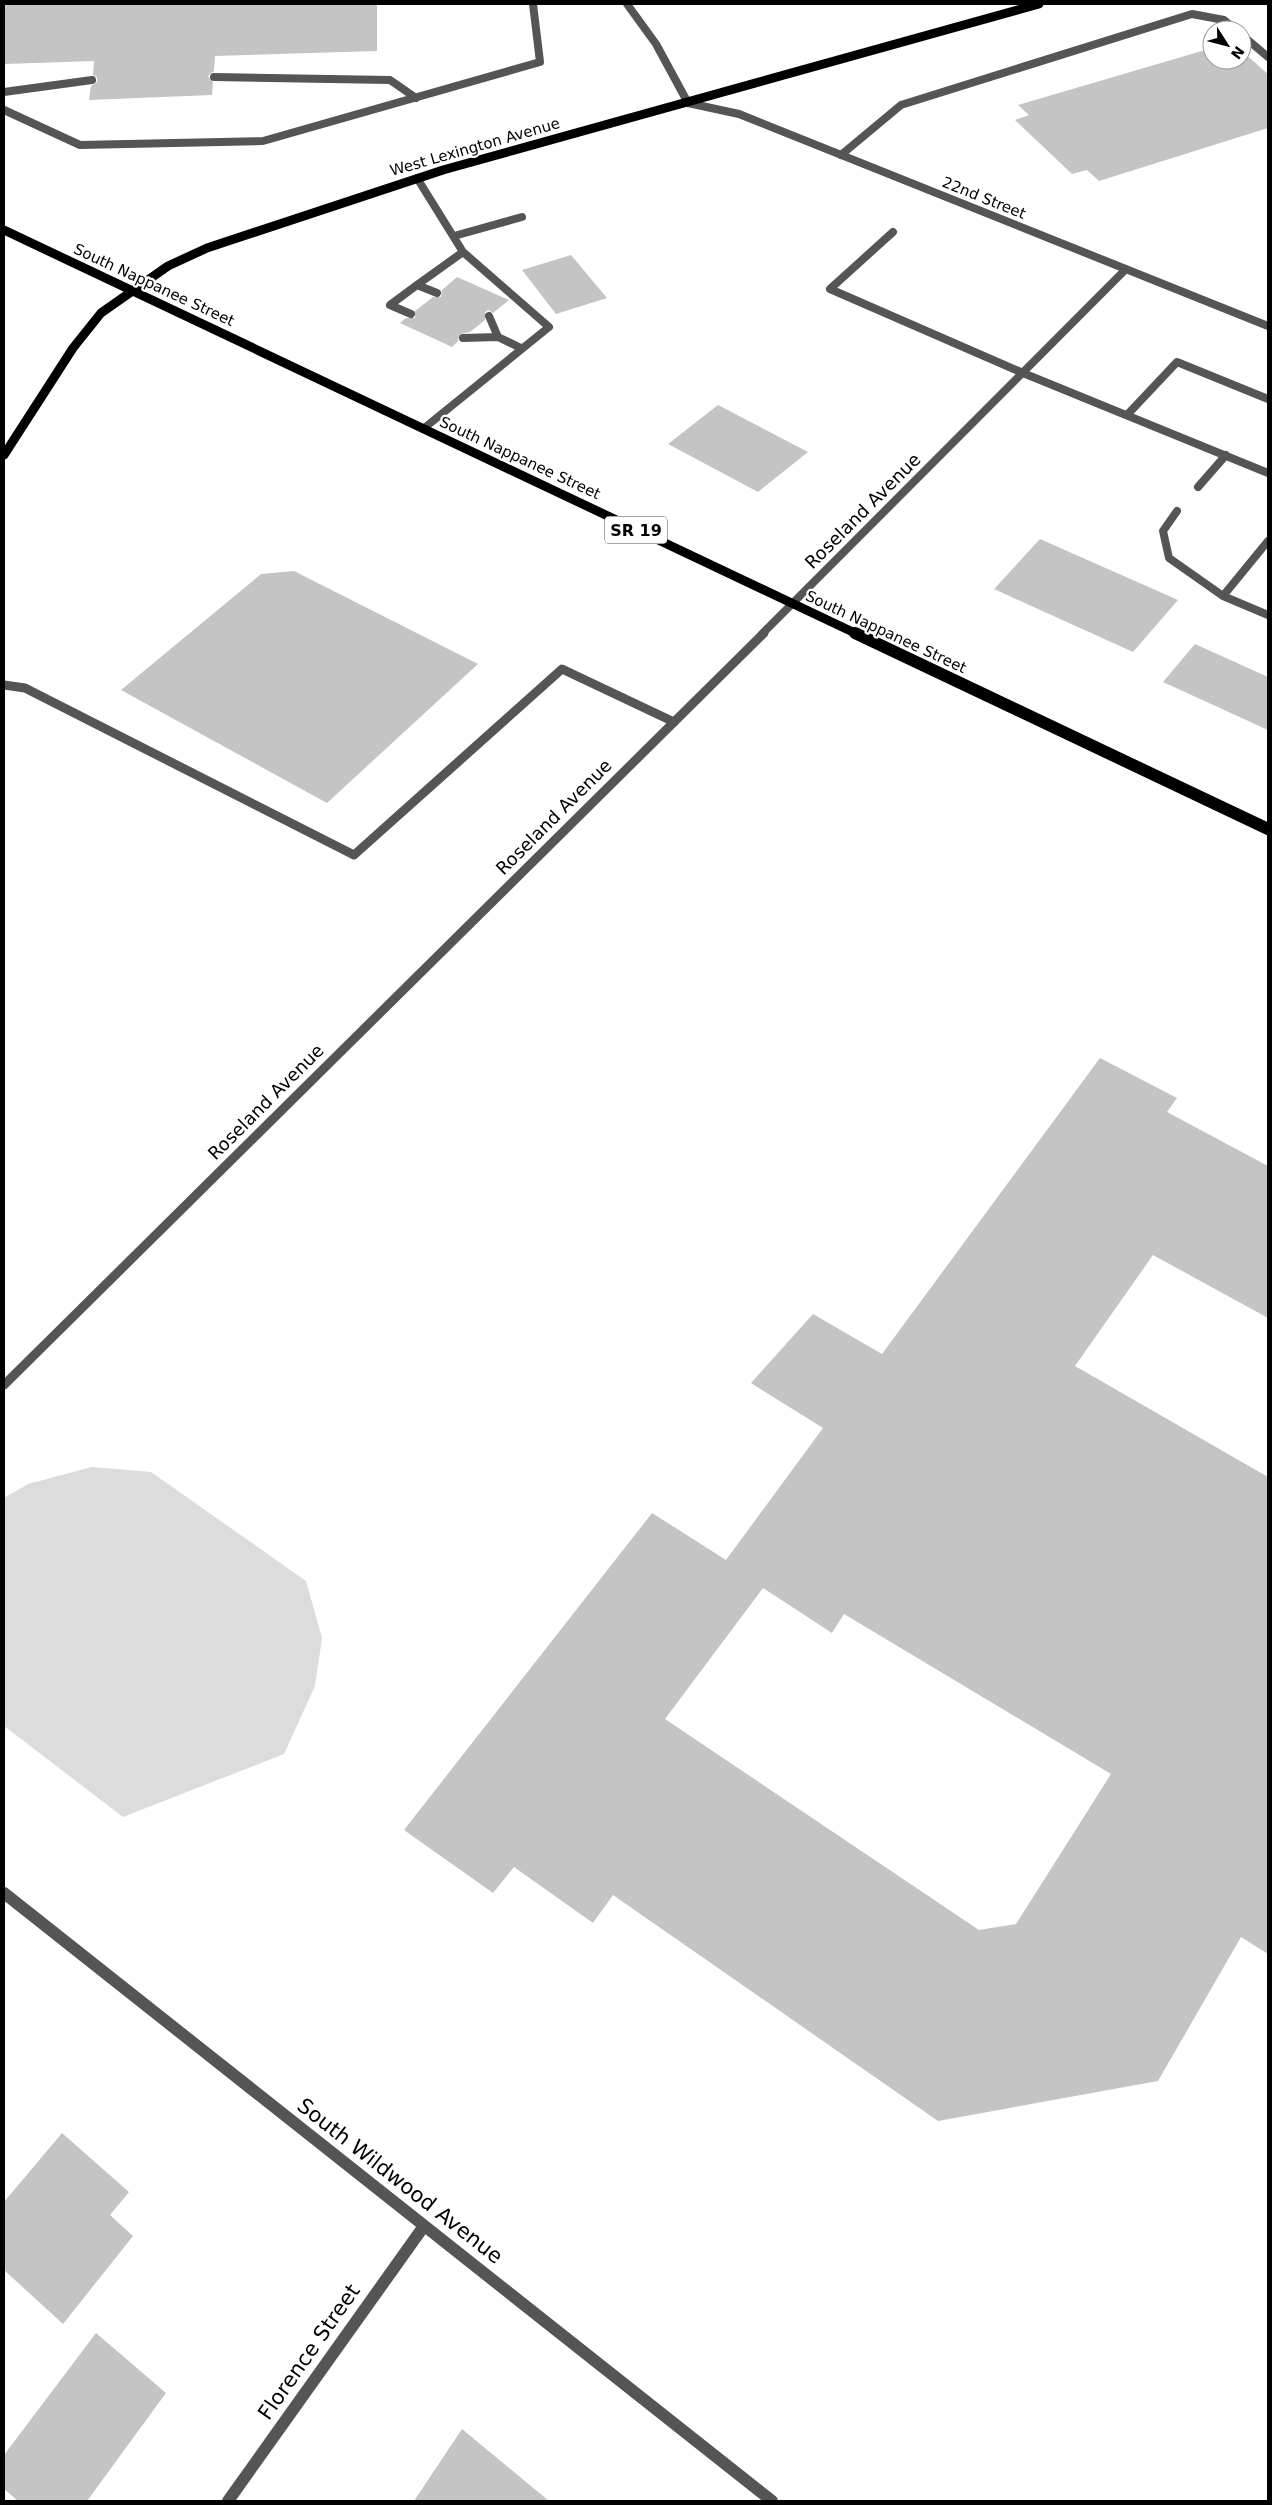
<svg xmlns="http://www.w3.org/2000/svg" width="1272" height="2505" font-family="'DejaVu Sans',sans-serif">
<style>
.green{fill:#dcdcdc}
.building{fill:#c4c4c4;fill-rule:evenodd}
.lines{fill:none;stroke-linecap:round;stroke-linejoin:round}
.lane-far1{stroke:#555;stroke-width:8}
.lane{stroke:#555;stroke-width:9}
.street-far2{stroke:#555;stroke-width:8}
.street-far1{stroke:#555;stroke-width:9}
.street{stroke:#555;stroke-width:12}
.primary-far1{stroke:#000;stroke-width:9}
.primary{stroke:#000;stroke-width:12}
.labels{text-anchor:middle;stroke-width:4.5;stroke-linejoin:round;paint-order:stroke}
.far-street-label{font-size:15px;fill:#000;stroke:#fff}
.shield{fill:#fff;stroke:#4c4c4c;stroke-width:1}
.shield-label{font-size:16px;font-weight:bold;fill:#000}
.street-label{font-size:18px;fill:#000;stroke:#fff}
.near-street-label{font-size:21px;fill:#000;stroke:#fff}
</style>
<rect width="100%" height="100%" fill="#fff"/>
<path class="green" d="M92,1467L151,1472L306,1581L322,1638L315,1686L284,1754L123,1817L4,1726V1498L28,1484Z"/>
<path class="building" d="M4,4H377V51L215,56L214,71L208,76L213,82L212,95L89,100L91,86L97,82V77L93,75L94,61L4,64Z
M1212,48V62L1242,60L1244,53L1268,74V128L1099,181L1087,170L1072,174L1015,120L1029,115L1018,105Z
M571,255L607,298L556,314L522,270Z
M457,277L509,300L493,313L489,310L485,312V320L470,332L460,334L458,341L452,347L400,323L406,318H415V311L433,297H441L442,290Z
M718,405L808,452L758,492L668,444Z
M1040,539L1178,600L1133,652L994,589Z
M294,571L478,664L327,803L121,690L261,574Z
M1195,644L1268,677V730L1163,682Z
M1100,1058L1177,1098L1167,1112L1268,1166V1318L1153,1255L1075,1366L1268,1477V1954L1241,1937L1158,2081L938,2121L613,1895L593,1923L514,1867L493,1893L404,1830L652,1513L726,1560L823,1428L751,1383L813,1314L882,1354ZM763,1588L832,1633L844,1614L1111,1774L1016,1924L979,1930L665,1719Z
M62,2133L129,2192L110,2215L133,2236L63,2324L4,2270V2202Z
M96,2333L166,2393L87,2501H18L4,2489V2455Z
M462,2429L549,2501H414Z"/>
<g class="lines">
<path class="lane-far1" d="M627,4L656,44L688,103
M1242,35L1268,57
M214,77L390,80L416,98
M4,92L92,80
M4,110L80,145L263,141L540,62L533,4
M841,155L901,105L1192,14L1224,20L1236,30
M417,178L463,252L549,327L423,429
M893,232L830,289L1023,373L1268,473
M454,236L522,217
M437,293L417,285L463,252
M411,314L390,305L417,285
M489,316L498,337
M463,338L498,337L521,348
M1127,415L1177,362L1268,399
M1198,487L1226,455
M1177,511L1163,531L1169,558L1223,596
M1268,541L1223,596L1268,615"/>
<path class="lane" d="M4,685L25,688L354,855L562,669L674,722"/>
<path class="street-far2" d="M688,103L739,114L1268,326
M762,634L1125,270"/>
<path class="street-far1" d="M4,1385L764,633"/>
<path class="street" d="M4,1893L772,2501
M228,2501L424,2226"/>
<path class="primary-far1" d="M4,230L857,634
M4,455L73,348L101,313L168,266L207,248L443,170L1039,4"/>
<path class="primary" d="M855,633L1268,829"/>
</g>
<g class="labels">
<g class="far-street-label">
<text transform="translate(475 147) rotate(-16)" y="5">West Lexington Avenue</text>
<text transform="translate(984 198) rotate(22)" y="5">22nd Street</text>
<text transform="translate(154 285) rotate(25)" y="5">South Nappanee Street</text>
<text transform="translate(520 458) rotate(25)" y="5">South Nappanee Street</text>
<text transform="translate(886 632) rotate(25)" y="5">South Nappanee Street</text>
</g>
<rect class="shield" x="605" y="516.5" width="62" height="27" rx="4"/>
<g class="shield-label">
<text x="636" y="536">SR 19</text>
</g>
<g class="street-label">
<text transform="translate(863 511) rotate(-45)" y="6">Roseland Avenue</text>
<text transform="translate(554 817) rotate(-45)" y="6">Roseland Avenue</text>
<text transform="translate(266 1102) rotate(-45)" y="6">Roseland Avenue</text>
</g>
<g class="near-street-label">
<text transform="translate(400 2181) rotate(38)" y="7">South Wildwood Avenue</text>
<text transform="translate(309 2352) rotate(-55)" y="7">Florence Street</text>
</g>
</g>
<rect width="1272" height="2505" fill="none" stroke="#000000" stroke-width="10"/>
<g transform="translate(1227 45) rotate(126)"><circle r="24" fill="#ffffff" stroke="#999999"/>
<path d="M0-4L9 19L0 12L-9 19Z" fill="#000000"/>
<text y="-8" font-size="14" font-weight="bold" text-anchor="middle" fill="#000000">N</text>
</g>
</svg>
